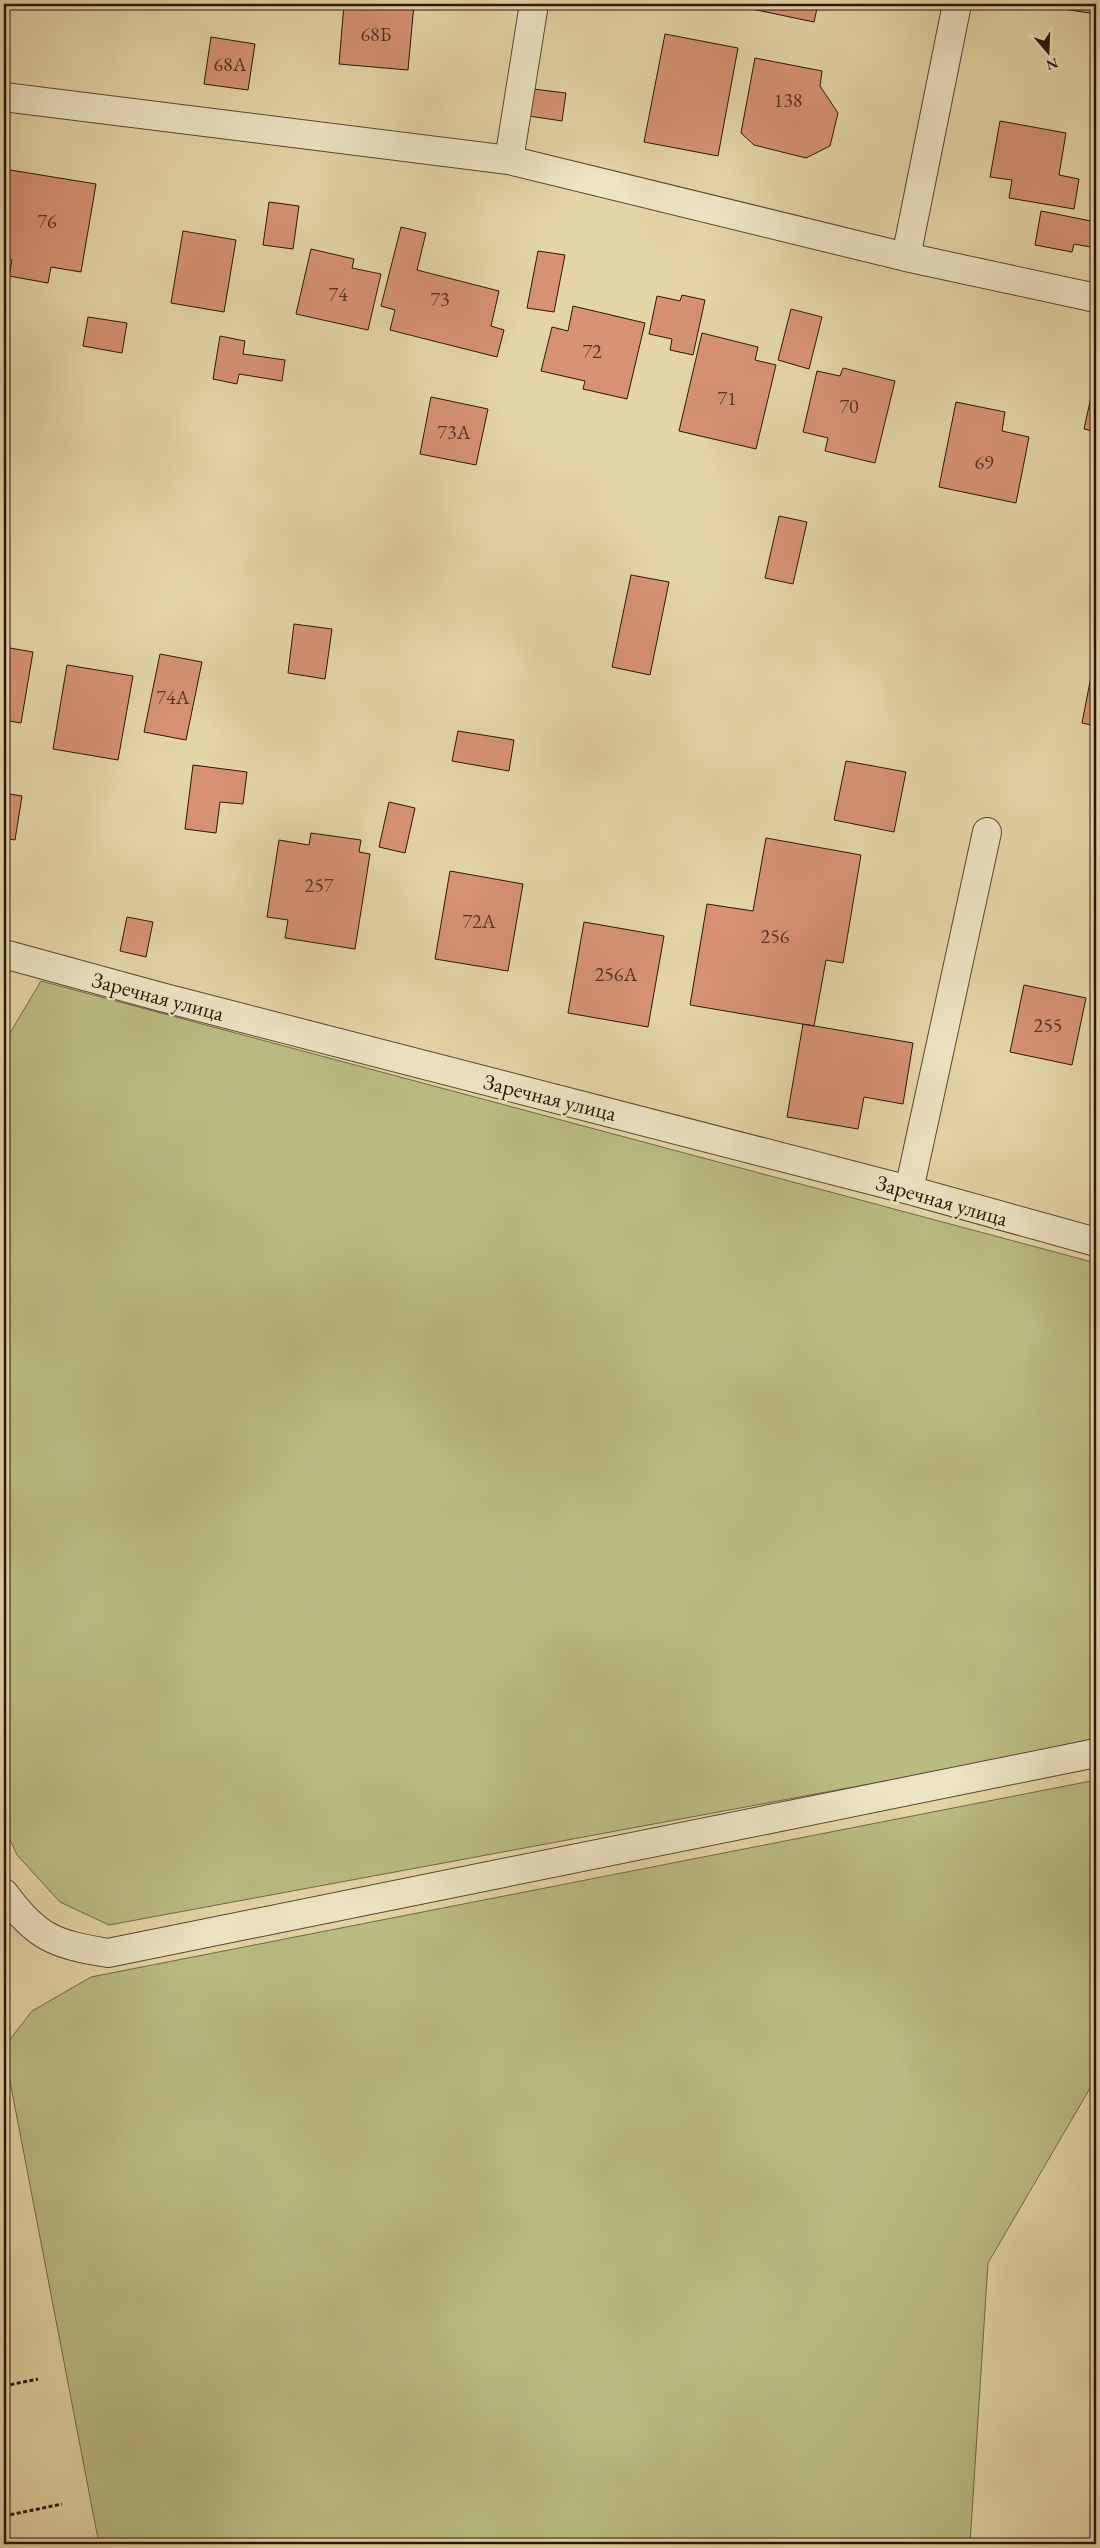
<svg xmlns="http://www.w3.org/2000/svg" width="1100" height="2548" font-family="'EB Garamond',serif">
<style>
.green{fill:#babc82;stroke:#726846}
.building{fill:#d69273;stroke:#2a1509}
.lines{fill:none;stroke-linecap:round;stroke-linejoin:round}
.minor-casing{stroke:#584530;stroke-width:30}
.path{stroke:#2a1509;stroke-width:3;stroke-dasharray:4 2.5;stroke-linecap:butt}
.minor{stroke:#ede4c5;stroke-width:28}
.labels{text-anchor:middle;stroke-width:4.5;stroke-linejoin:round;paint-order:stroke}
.number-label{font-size:20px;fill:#553424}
.street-label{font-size:22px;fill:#2a1509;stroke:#ede4c5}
</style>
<rect width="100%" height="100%" fill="#e4d5a6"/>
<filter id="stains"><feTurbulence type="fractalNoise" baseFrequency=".004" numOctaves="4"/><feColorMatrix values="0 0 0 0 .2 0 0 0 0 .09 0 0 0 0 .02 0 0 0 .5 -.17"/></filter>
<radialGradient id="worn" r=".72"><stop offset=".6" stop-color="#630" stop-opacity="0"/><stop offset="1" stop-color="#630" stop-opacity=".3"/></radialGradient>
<path class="green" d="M41,981L1096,1263V1742L109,1925L60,1902L17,1855L4,1827V1043Z
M1096,1780V2078L988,2263L970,2544H99L4,2050V2047L32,2011L91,1977Z"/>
<path class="building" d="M344,4H414L408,70L339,64Z
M745,4H818L814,22L747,8Z
M1031,4H1096V14Z
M665,34L738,48L718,156L644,142Z
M211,37L255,44L248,90L204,84Z
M755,58L822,71L820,86L838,113L830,146L806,158L754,145L741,133Z
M533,89L566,93L562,121L529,116Z
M1000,121L1066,133L1059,175L1079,179L1074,209L1009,198L1012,180L990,177Z
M4,169L96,184L81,272L51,267L48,283L9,276L12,260L4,258Z
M269,202L299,206L293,249L263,245Z
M1041,211L1096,222V248L1074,244L1072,252L1035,245Z
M401,227L426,233L417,270L499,291L491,326L504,330L497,357L390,330L395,310L381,306Z
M183,231L236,240L224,312L171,303Z
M311,249L354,259L352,268L381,274L368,330L296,314Z
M538,251L565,255L554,312L527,308Z
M682,295L705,300L693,355L670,350L672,339L649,334L657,296L680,301Z
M573,306L645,323L627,399L583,389L585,381L541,371L552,327L568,331Z
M791,309L822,317L809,369L778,360Z
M88,317L127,323L122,353L83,346Z
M702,333L758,347L755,360L776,365L756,449L679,431Z
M220,336L245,341L243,354L285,360L282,381L239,374L237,384L213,379Z
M843,368L895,381L875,463L825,451L828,438L803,432L817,371L840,376Z
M1096,374V432L1084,429Z
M431,397L488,409L476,465L420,454Z
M956,402L1005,412L1002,431L1029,437L1016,503L939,487Z
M779,516L807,522L793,584L765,578Z
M631,575L669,582L650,675L612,667Z
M294,624L332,629L325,679L288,673Z
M4,647L33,652L21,723L4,720Z
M160,654L202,662L186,740L144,732Z
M1095,656H1096V726L1082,723Z
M67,665L133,676L118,760L53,749Z
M458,731L514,740L509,771L452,761Z
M846,761L906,772L894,832L834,820Z
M193,765L247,772L243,804L220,802L216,833L185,829Z
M4,793L22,796L15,840L4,838Z
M389,802L415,808L405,853L379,847Z
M311,833L361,840L359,852L370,854L355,949L285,938L288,920L267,917L279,840L309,845Z
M766,838L861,855L843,963L826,960L814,1026L690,1005L707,904L753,911Z
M450,871L523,884L508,971L435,959Z
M127,917L153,922L146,957L120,951Z
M584,922L664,936L648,1027L568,1013Z
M1024,985L1086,998L1072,1065L1010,1052Z
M803,1024L913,1043L903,1104L864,1097L858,1129L787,1117Z"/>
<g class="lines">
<g class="minor-casing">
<path id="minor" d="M4,97L509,160L906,257L1096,298
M509,160L534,4
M906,257L957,4
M4,954L161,997L909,1190L1096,1242
M909,1190L987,832
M4,1893C37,1938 54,1944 108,1953L1096,1753"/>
</g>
<path class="path" d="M4,2386L38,2379
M4,2516L62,2504"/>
<use href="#minor" class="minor"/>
</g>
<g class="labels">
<g class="number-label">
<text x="376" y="41">68Б</text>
<text x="230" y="71">68А</text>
<text x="788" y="107">138</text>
<text x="47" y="228">76</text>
<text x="338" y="301">74</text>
<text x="440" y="306">73</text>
<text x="592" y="358">72</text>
<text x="727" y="405">71</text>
<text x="849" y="413">70</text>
<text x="454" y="439">73А</text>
<text x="984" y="469">69</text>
<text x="173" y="704">74А</text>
<text x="319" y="892">257</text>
<text x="479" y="928">72А</text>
<text x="775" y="943">256</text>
<text x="616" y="981">256А</text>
<text x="1048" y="1032">255</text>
</g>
<g class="street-label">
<text transform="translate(158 996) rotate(15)" y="8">Заречная улица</text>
<text transform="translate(550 1097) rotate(14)" y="8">Заречная улица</text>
<text transform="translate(942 1200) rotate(16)" y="8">Заречная улица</text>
</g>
</g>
<rect width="1100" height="2548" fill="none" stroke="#e4d5a6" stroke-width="20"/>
<rect x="5" y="5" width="1090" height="2538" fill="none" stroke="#2a1509" stroke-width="2.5"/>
<rect x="10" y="10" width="1080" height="2528" fill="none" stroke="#2a1509"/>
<g transform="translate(1048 52) rotate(161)" stroke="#ede4c5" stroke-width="4" paint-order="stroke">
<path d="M0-4L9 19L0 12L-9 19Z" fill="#2a1509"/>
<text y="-8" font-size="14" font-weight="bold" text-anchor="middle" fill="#2a1509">N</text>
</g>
<rect width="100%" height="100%" filter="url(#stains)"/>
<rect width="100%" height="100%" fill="url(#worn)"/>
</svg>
